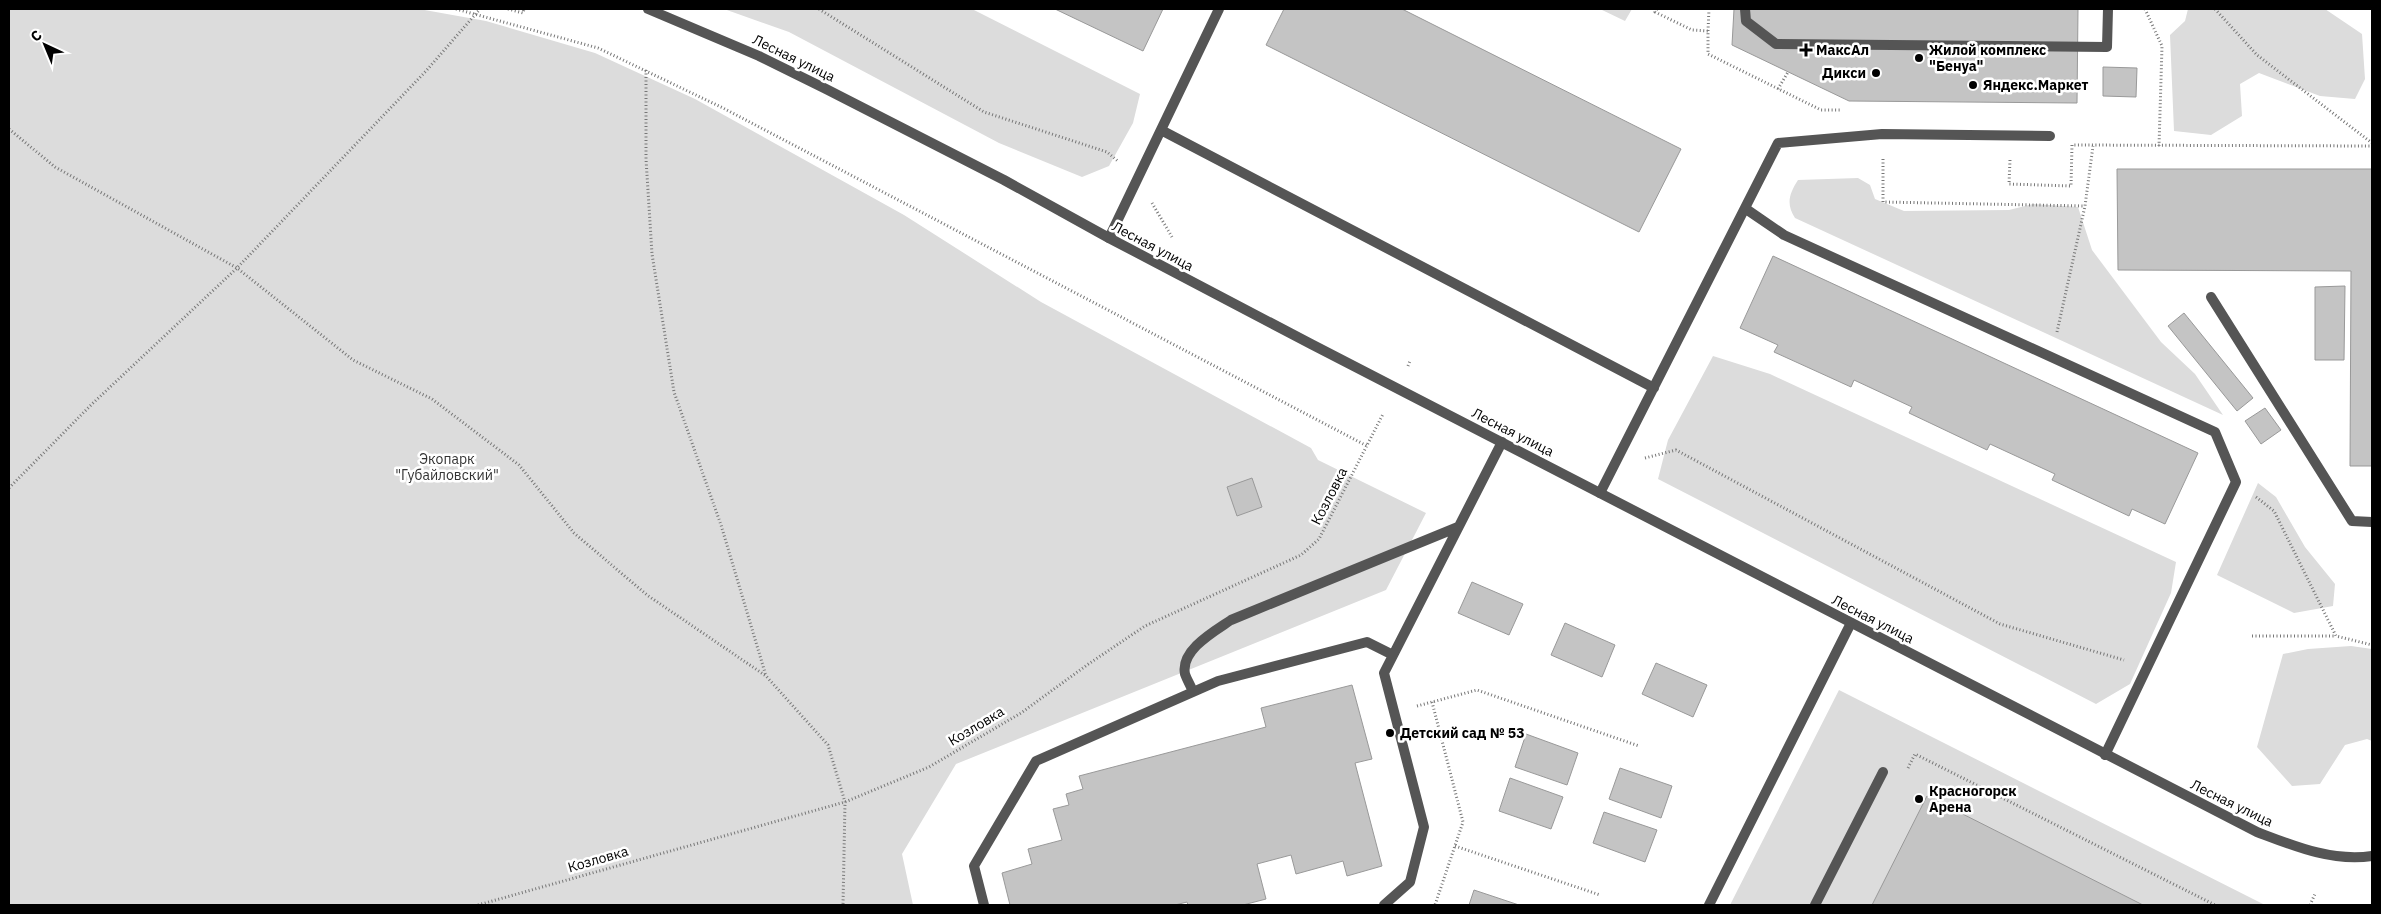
<svg xmlns="http://www.w3.org/2000/svg" width="2381" height="914" font-family="'IBM Plex Sans',sans-serif">
<style>
.green{fill:#dcdcdc}
.building{fill:#c4c4c4;stroke:#999}
.lines{fill:none;stroke-linecap:round;stroke-linejoin:round}
.path{stroke:#777;stroke-width:3;stroke-dasharray:1 2.5;stroke-linecap:butt}
.service{stroke:#555;stroke-width:10}
.tertiary{stroke:#555;stroke-width:10}
.poi-dot{fill:#000;stroke:#fff;stroke-width:2}
.labels{text-anchor:middle;stroke-width:5;stroke-linejoin:round;paint-order:stroke}
.poi-label{font-size:14px;font-weight:bold;fill:#000;stroke:#fff;text-anchor:start}
.street-label{font-size:14px;fill:#000;stroke:#fff}
.park-label{font-size:14px;fill:#333;stroke:#fff}
</style>
<rect width="100%" height="100%" fill="#fff"/>
<path class="green" d="M9,9H419L486,21L595,53L695,99L904,215L1041,302L1311,448L1318,460L1426,513L1386,590L956,764L902,854L913,905H9Z
M724,9H972L1140,94L1133,123L1109,166L1082,177L999,143L789,32Z
M1600,9H1632L1625,21Z
M2188,9H2325L2362,34L2365,79L2355,99L2320,96L2259,73L2240,84L2242,116L2211,135L2174,131L2170,35L2185,21Z
M1858,178L1870,185L1875,199L1904,211L2009,210L2033,204L2078,207L2092,250L2161,342L2195,374L2223,415L1795,218C1786,204 1789,194 1798,180Z
M1713,356L1770,374L2176,562L2171,593L2130,684L2096,704L1658,479L1668,440Z
M2258,483L2276,497L2305,547L2335,584L2333,606L2294,613L2217,575Z
M2351,646L2372,649V741L2367,739L2345,745L2320,784L2292,786L2257,747L2283,654L2308,649Z
M1839,690L2265,905H1730Z"/>
<path class="building" d="M1055,9H1163L1143,51Z
M1284,9H1402L1681,149L1639,232L1266,45Z
M1734,9H2078L2077,103L1849,101L1732,45Z
M2103,67L2137,68L2136,97L2103,96Z
M2117,169H2372V466H2350L2351,271L2118,270Z
M1773,256L2198,453L2165,524L2132,509L2129,516L2052,480L2055,474L1990,444L1987,450L1909,413L1912,407L1854,380L1851,387L1774,352L1778,345L1740,328Z
M2345,286L2344,360H2315V287Z
M2184,313L2253,398L2237,411L2168,326Z
M2265,408L2281,430L2261,444L2245,421Z
M1252,478L1262,507L1237,516L1227,487Z
M1472,582L1523,604L1509,635L1458,613Z
M1565,623L1615,645L1602,677L1551,655Z
M1656,663L1707,685L1693,717L1642,694Z
M1352,685L1372,759L1355,763L1382,866L1347,876L1343,861L1296,874L1291,855L1257,864L1266,899L1243,905H1188L1187,902L1175,905H1010L1002,873L1032,864L1028,849L1062,840L1053,809L1069,805L1066,794L1083,789L1079,776L1266,727L1261,708Z
M1526,734L1578,753L1567,785L1515,767Z
M1620,768L1672,786L1661,818L1609,799Z
M1510,778L1563,797L1551,829L1499,811Z
M1927,796L2143,905H1872Z
M1604,812L1657,830L1645,862L1593,843Z
M1474,890L1519,905H1469Z"/>
<g class="lines">
<path class="path" d="M456,9L598,48L723,108L1367,446
M508,9L523,13L524,9
M819,9L984,112L1107,152L1119,162
M1657,9L1655,12L1692,30L1708,31V54L1821,110H1842
M2145,9L2162,46L2159,146
M2215,9L2257,55L2372,143
M1708,31L1709,9
M646,70V159L652,254L674,392L721,525L766,676
M1778,89L1788,72
M9,129L55,167L237,268L353,360L432,399L519,465L574,533L647,595L766,676L828,745L845,802L843,905
M1883,159V202L2085,206
M2010,160L2009,184L2071,186L2072,145L2372,146
M1152,203L1172,237
M2057,332L2085,206L2093,146
M1408,366L1410,361
M1645,458L1676,450L2000,624L2124,660
M9,488L92,404L237,268L426,71L480,9
M2256,497L2274,511L2336,636L2372,645
M2252,636H2336
M1432,702L1463,822L1435,905
M1417,706L1477,690L1639,746
M1908,768L1915,754L2215,905
M1455,846L1600,895
M478,905L845,802L929,767L1021,713L1087,665L1145,626L1301,555L1319,539L1383,414
M2310,905L2315,894"/>
<path class="service" d="M1745,9L1746,21L1776,44L2107,47L2108,9
M1161,130L1654,388
M1746,209L1784,235L2215,432L2236,482L2105,755
M1109,238L1219,9
M2211,297L2352,521L2372,522
M1600,493L1778,143L1882,134L2050,136
M1193,692C1191,686 1187,680 1185,674C1180,650 1215,631 1231,620L1458,527
M984,905L974,866L1036,761L1218,681L1367,642L1393,655
M1384,905L1410,882L1424,827L1384,673L1502,442
M1709,905L1851,623
M1815,905L1883,772"/>
<path class="tertiary" d="M648,9L759,56L826,89L1004,180L1109,238L1311,344L2257,832C2294,846 2332,862 2372,856"/>
</g>
<g class="poi-dot">
<path d="M1803.5 42.5h5v5h5v5h-5v5h-5v-5h-5v-5h5z"/>
<circle cx="1919" cy="58" r="5"/>
<circle cx="1876" cy="73" r="5"/>
<circle cx="1973" cy="85" r="5"/>
<circle cx="1390" cy="733" r="5"/>
<circle cx="1919" cy="799" r="5"/>
</g>
<g class="labels">
<g class="poi-label">
<text x="1816" y="55">МаксАл</text>
<text x="1929" y="55">Жилой комплекс<tspan x="1929" dy="16">"Бенуа"</tspan></text>
<text x="1866" y="78" text-anchor="end">Дикси</text>
<text x="1983" y="90">Яндекс.Маркет</text>
<text x="1400" y="738">Детский сад № 53</text>
<text x="1929" y="796">Красногорск<tspan x="1929" dy="16">Арена</tspan></text>
</g>
<g class="street-label">
<text transform="translate(794 58) rotate(26)" y="5">Лесная улица</text>
<text transform="translate(1153 246) rotate(28)" y="5">Лесная улица</text>
<text transform="translate(1513 432) rotate(27)" y="5">Лесная улица</text>
<text transform="translate(1329 496) rotate(-63)" y="5">Козловка</text>
<text transform="translate(1873 619) rotate(27)" y="5">Лесная улица</text>
<text transform="translate(976 726) rotate(-31)" y="5">Козловка</text>
<text transform="translate(2232 803) rotate(26)" y="5">Лесная улица</text>
<text transform="translate(598 859) rotate(-16)" y="5">Козловка</text>
</g>
<g class="park-label">
<text x="447" y="464">Экопарк<tspan x="447" dy="16">"Губайловский"</tspan></text>
</g>
</g>
<rect width="2381" height="914" fill="none" stroke="#000000" stroke-width="20"/>
<g transform="translate(45 45) rotate(316)" stroke="#ffffff" stroke-width="4" paint-order="stroke">
<path d="M0-4L9 19L0 12L-9 19Z" fill="#000000"/>
<text y="-8" font-size="14" font-weight="bold" text-anchor="middle" fill="#000000">С</text>
</g>
</svg>
